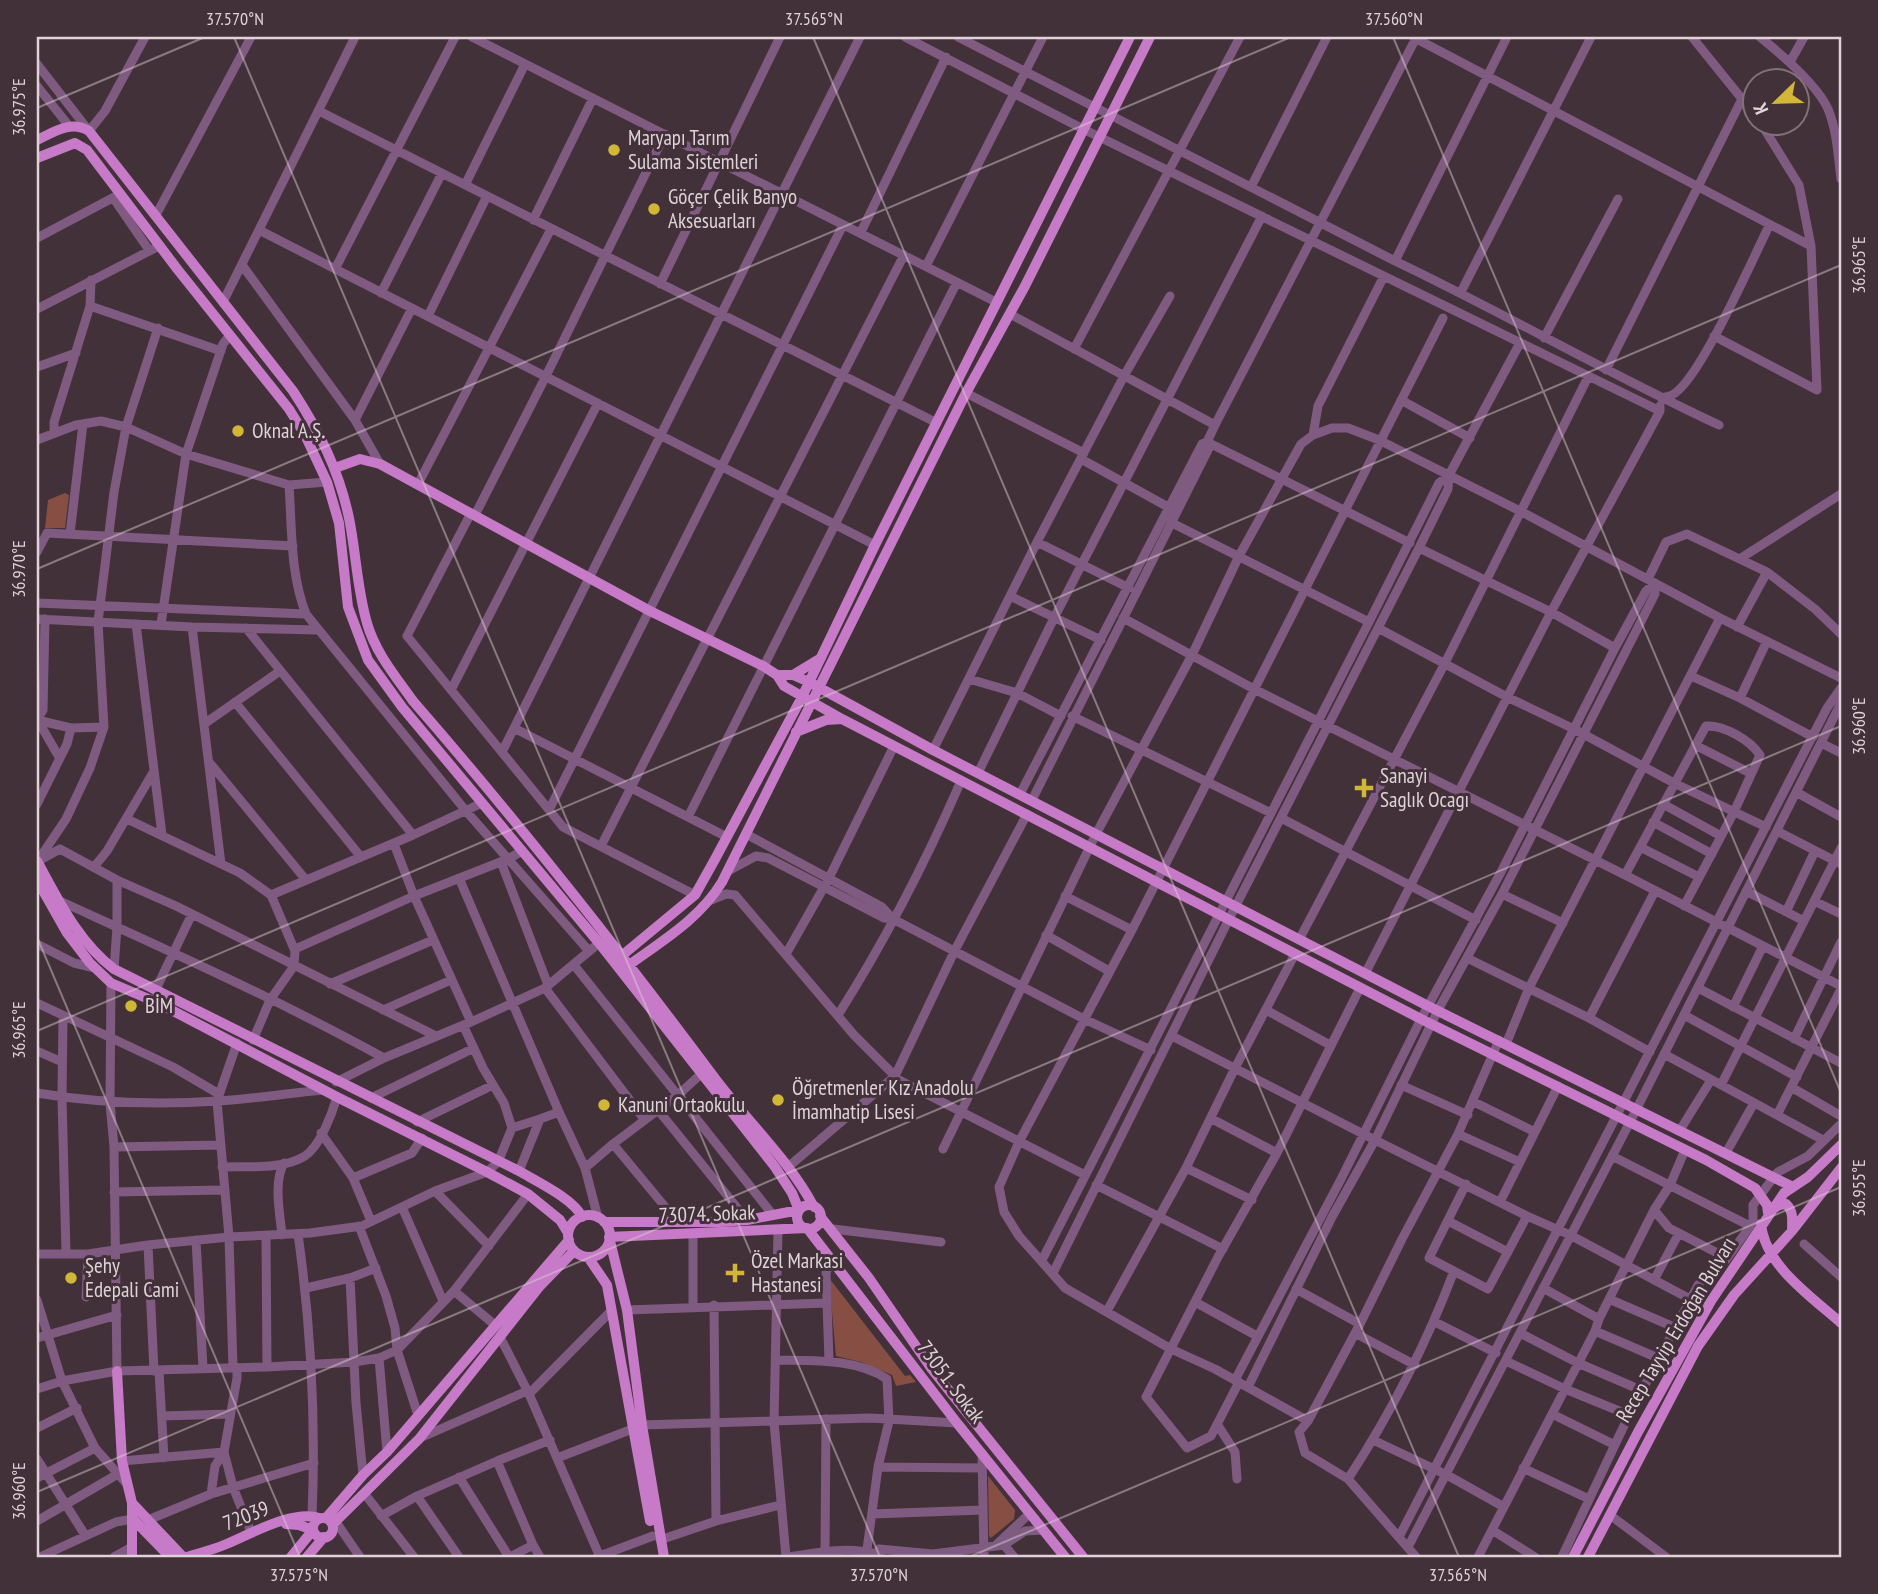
<svg xmlns="http://www.w3.org/2000/svg" width="1878" height="1594" font-family="'PT Sans Narrow',sans-serif">
<style>
.green{fill:#874e43}
.lines{fill:none;stroke-linecap:round;stroke-linejoin:round}
.minor{stroke:#805b81;stroke-width:9}
.major{stroke:#c77ac8;stroke-width:10}
.ticks{fill:none;stroke:#dfd3d8;stroke-width:2;stroke-opacity:0.45}
.poi-dot{fill:#d2b736;stroke:#43313a;stroke-width:2.5}
.labels{text-anchor:middle;stroke-width:6;stroke-linejoin:round;paint-order:stroke}
.poi-label{font-size:21px;fill:#dfd3d8;stroke:#43313a;text-anchor:start}
.street-label{font-size:21px;fill:#dfd3d8;stroke:#43313a}
.neatline{fill:none;stroke:#dfd3d8;stroke-width:2.5}
.ticks-label{font-size:18px;text-anchor:middle;fill:#dfd3d8}
</style>
<rect width="100%" height="100%" fill="#43313a"/>
<path class="green" d="M65,493L69,495L65,528H45L48,500Z
M829,1278L905,1376L910,1375L916,1382L896,1386L892,1375L861,1362L836,1356Z
M988,1476L1015,1510L1014,1519L991,1538L989,1536Z"/>
<g class="lines">
<path class="minor" d="M472,37L996,302
M905,37L1083,129L1660,411
M958,37L1395,261C1504,313 1609,374 1719,425
M1413,37L1811,246
M1760,37C1781,54 1817,84 1828,109C1837,131 1838,155 1841,179
M1790,62L1804,37
M37,64L89,131L105,111L145,37
M37,86L69,126
M1742,99L1756,117
M319,111L937,423
M465,185L525,64
M1251,187L1327,37
M114,199L149,250
M156,215L251,37
M533,220L593,98
M259,230L875,545
M861,232L946,57
M37,238L120,194
M1395,261L1507,37
M242,265L355,420L380,464
M926,266L1043,37
M335,269L455,37
M660,284L780,37
M1461,292L1591,37
M381,293L442,173
M223,302L355,37
M90,306L221,351
M37,309L159,246
M1010,314L1215,425
M428,316L487,196
M1714,336L1817,390L1811,246L1799,185L1760,122
M1544,338L1618,199
M1074,349L1240,37
M37,367L76,353
M1606,370L1742,99L1692,37
M966,393L1084,453
M1661,398C1665,397 1669,397 1672,395C1699,382 1753,258 1769,226
M1401,400L1470,438
M355,420L412,308
M54,433V422L90,306L91,280
M1313,435L1318,406L1384,276
M37,440L76,425L101,421L126,427L186,454L289,485L327,482
M1207,442L1410,543
M1081,459L1168,507L1172,523L1369,622
M418,484L551,229
M289,485C292,527 290,574 306,614L466,811L589,951
M471,513L407,636L563,827L695,895
M475,515L546,376L665,134
M70,534L83,424
M1037,542L1129,588
M1419,548L1551,612L1615,648
M37,552L47,533L293,546
M1741,558L1841,494
M1648,579L1666,542L1687,534L1767,572L1815,609L1841,634
M1010,596L1101,640
M37,603L306,614
M1123,618L1254,689L1625,875L1841,986
M37,619L192,627L318,630
M45,619L43,710L37,720L71,728L104,727
M136,624L162,835
M161,624L186,454L223,344L230,335
M192,627L221,864
M1737,627L1767,572
M246,628L413,835
M1378,628L1507,697L1574,729L1674,783L1766,827
M1691,676L1740,698L1813,737
M969,679L1017,693L1061,716
M451,690L598,403
M1740,698L1767,641
M235,702L361,857
M1072,716L1271,813
M37,719L59,757
M204,724L280,671
M514,728L727,837
M1821,743L1841,753
M1695,745L1750,773
M933,750L1037,542L1124,376L1170,296
M502,752L860,37
M209,762L306,880
M978,773L1054,618L1262,216
M1796,792L1841,817
M1020,794L1202,444L1207,442
M1032,800L1209,448L1207,442L1215,425L1416,38
M37,804L67,744L71,728
M1663,804L1721,836
M549,810L843,225
M688,817L957,282
M1281,818L1476,920
M127,819L240,873L271,895L295,951L294,966L270,1000L253,1040
M1653,822L1712,854
M1777,831L1841,864
M746,834L882,907L893,919L1084,1019L1151,1050
M394,844L414,896L471,1022
M601,846L904,255
M1640,847L1699,877
M40,860L60,849L117,880L176,906L436,1036
M37,862L66,819L90,768L104,727L98,622L114,492L126,427L158,328
M501,862L548,985
M94,867L107,851L154,771
M728,871L756,856L768,858L884,918L893,919
M1625,875L1706,726C1724,725 1750,740 1760,755L1734,812L1684,906
M459,878L559,1112
M1746,891L1804,921
M1502,894L1563,923
M271,895L413,835L482,803
M1065,896L1132,930
M711,900L726,894L735,895L854,1035L899,1080L1085,1175
M60,901C169,951 279,1000 384,1058
M1814,901L1841,914
M1786,912L1815,851
M1046,935L1109,971
M1300,938L1445,663L1588,377
M37,944L74,963L95,968
M295,949L414,896L508,859L522,851
M786,954L828,880L894,746
M1467,958L1589,1018L1650,1052
M574,965L773,1215
M114,969L117,927V880
M1366,972L1551,612L1660,411V406
M111,983L110,1103L114,1147L117,1371
M330,984L433,940
M545,988L644,1119
M1698,988L1841,1063
M155,991L192,914
M37,1003L173,1067L219,1094
M1733,1007L1763,946
M383,1010L451,980
M1266,1010L1330,1045
M838,1015C885,941 926,861 961,781
M1684,1015L1797,1077
M63,1016L62,1098L66,1253
M1589,1018L1655,891
M1172,1036L1375,1140L1527,1216L1570,1235L1690,1299
M1794,1039L1841,942
M1506,1044L1529,988L1720,618
M37,1051L62,1062
M1664,1054L1823,1140
M336,1082L384,1058L471,1022L545,988L599,943
M1401,1085L1468,1115
M1721,1085L1841,848
M1791,1087L1841,1116
M37,1093C96,1103 157,1105 218,1101C253,1099 289,1093 324,1090
M371,1098L474,1048
M1474,1102L1535,1132
M658,1110L747,1220
M1777,1115L1841,989
M1212,1119L1277,1153
M417,1122L493,1085
M512,1128L540,1119
M1680,1130L1711,1080
M321,1133L353,1178L371,1221
M1458,1134L1520,1162
M613,1144L678,1095L701,1074
M114,1147L220,1145
M943,1149L1096,834L1192,655L1239,556L1301,444L1313,435L1332,428H1348L1379,440L1522,512L1720,618L1841,678
M1726,1153L1754,1103
M1612,1156L1750,1226
M222,1167C247,1166 283,1170 305,1156C320,1146 332,1114 337,1097
M788,1167L895,1076L955,950L1027,814
M585,1168L613,1144L676,1220
M1186,1168L1252,1200
M519,1171L540,1119L559,1112L585,1168L598,1218
M353,1178L412,1153L422,1138
M1466,1184L1429,1258L1488,1289L1527,1216
M1096,1185L1223,1249
M435,1191L489,1246
M114,1192L223,1190
M1500,1202L1558,1086
M402,1207L443,1301
M1654,1210L1669,1228L1727,1258
M1448,1221L1508,1252
M359,1226L386,1296L395,1328L397,1350L418,1415
M833,1229L941,1242
M778,1231L774,1422L786,1557
M298,1234C311,1327 316,1422 312,1516
M282,1235C280,1214 273,1182 284,1163
M693,1235V1306
M266,1236L267,1367
M196,1240L203,1368
M1804,1244L1841,1277
M148,1245L154,1371
M37,1254H88L148,1245L229,1237L310,1233L362,1226L435,1191L487,1172L498,1162L512,1128L504,1103L483,1068L463,1025
M1042,1260L1369,622L1439,483L1449,475L1520,343
M1053,1273L1229,919L1419,548L1448,489L1449,475
M350,1278L356,1403L363,1475
M1654,1280L1679,1233
M306,1288L350,1278L376,1268
M1543,1288L1599,1319
M1296,1289L1360,1324
M454,1291L495,1325
M86,1297L88,1254
M1609,1299L1676,1328
M37,1300L62,1381L95,1448L126,1483
M1195,1302L1257,1336
M714,1305L716,1521
M627,1310L826,1303
M1107,1311L1186,1168L1235,1068L1295,954
M1435,1322L1496,1353
M1595,1331L1658,1358
M1355,1333L1415,1365
M1520,1333L1578,1363L1643,1391
M500,1337L529,1394L600,1557
M37,1338L117,1315
M379,1358L387,1452
M776,1360C812,1361 856,1358 887,1379L889,1421L878,1467L866,1557
M829,1361L826,1273L831,1259
M1506,1361L1565,1389L1629,1415
M233,1368L229,1237L217,1101L237,1043
M237,1368V1378L224,1452L233,1487L251,1532
M159,1371L164,1458
M1235,1380L1340,1181L1421,1019L1501,872L1615,648L1646,591L1655,583
M1239,1382L1211,1436L1187,1448L1146,1397L1218,1257L1277,1153L1360,988
M1248,1387L1332,1217L1375,1140L1438,1010L1502,894L1655,594V583
M37,1389L62,1381L117,1371L267,1367L354,1362L379,1358L397,1350L454,1291L528,1194
M529,1394L611,1311
M1552,1414L1615,1445
M162,1416L230,1414
M1308,1421L1215,1369L1171,1349L1065,1288L1019,1236L1004,1212L999,1187L1019,1142L1132,930L1443,318
M1217,1424L1235,1452L1237,1479
M642,1425L870,1418L957,1423
M37,1428L77,1408
M420,1438L527,1391
M1373,1440L1447,1475L1504,1507
M982,1453L984,1557
M557,1458L635,1428
M37,1459L85,1535
M122,1461L224,1452
M497,1461L550,1440
M878,1467L982,1468
M1523,1468L1589,1499
M459,1477L509,1557
M37,1478L95,1448
M1348,1479C1391,1413 1426,1345 1454,1271
M364,1493L414,1557
M211,1494L215,1466L224,1452
M417,1496L497,1461L533,1545L510,1557
M872,1514L983,1510
M1610,1515L1666,1557
M381,1516L417,1496L459,1557
M148,1520L211,1494L314,1463
M37,1521L118,1474
M336,1522L360,1557
M1492,1530L1535,1557
M1399,1537L1827,708L1841,688
M660,1540L716,1521L780,1505
M533,1545L540,1557
M996,1545L1029,1514
M1004,1545L1014,1557
M1408,1547L1630,1122L1841,703
M825,1551L826,1419
M40,1557L116,1522L133,1519
M114,1557L132,1547
M597,1557L653,1536
M789,1557C818,1552 850,1546 880,1555L879,1549L933,1554L1004,1545L1025,1531L1043,1530
M1416,1557L1348,1479L1305,1453L1299,1432L1308,1421L1360,1324L1402,1239L1458,1134L1499,1040
M1478,1557L1595,1331L1599,1319L1654,1210L1670,1185L1685,1150
M1562,1557L1629,1415L1698,1285L1718,1263L1726,1260L1753,1222V1205L1773,1178L1778,1172L1808,1156L1841,1124"/>
<path class="major" d="M37,140C54,132 71,120 89,131L293,391C319,431 339,470 349,518C356,552 357,589 367,623C375,652 396,677 413,701C520,824 620,951 717,1081C749,1123 789,1160 814,1207
M37,158L75,143L87,150L178,270L289,409L305,435L327,482L339,523L348,607L368,660L402,707L599,943L775,1167L792,1193L799,1210L747,1220L719,1222H604
M335,468L360,459L380,464L650,611L763,666L777,675L784,686L842,719L1421,1019L1706,1160L1755,1188L1767,1205L1768,1213
M777,675H793L809,682L933,750L1428,1006L1793,1187
M793,675L821,658
M796,732L826,720L842,719
M37,861C58,899 78,942 114,969L519,1171C536,1181 574,1199 582,1217
M37,880L67,933L90,963L111,983L158,1003L337,1097L487,1172L528,1194L560,1220L568,1233
M619,958L695,895L714,861L802,697L875,545L1130,37
M625,968C660,942 699,920 722,882L966,393L1025,286L1150,37
M797 1217a12 12 0 1 1 24 0a12 12 0 1 1-24 0Z
M1773,1209L1779,1205L1786,1204C1794,1211 1792,1221 1792,1231
M568 1236a21 21 0 1 1 42 0a21 21 0 1 1-42 0Z
M820,1216L869,1278L931,1368L1083,1557
M1761,1224C1765,1266 1812,1297 1841,1323
M588,1257L607,1285L650,1521
M117,1371L122,1461L132,1503V1557
M132,1503L183,1557
M313 1528a10 10 0 1 1 20 0a10 10 0 1 1-20 0Z
M326,1518L363,1475L387,1452L569,1240
M133,1519L170,1557
M286,1524L299,1525L313,1530L291,1557
M333,1524L419,1439L540,1286L574,1251
M187,1557C199,1553 212,1550 224,1545C249,1535 293,1509 319,1518
M307,1557L324,1537
M664,1557L642,1425L627,1310L609,1237L807,1228L957,1423L1065,1557
M1573,1557L1638,1432L1711,1301L1784,1193L1808,1177L1841,1145
M1588,1557L1698,1346L1734,1295L1792,1231L1841,1168"/>
</g>
<path class="ticks" d="M234,37L880,1557M813,37L1459,1557M1393,37L1841,1093M37,108L205,37M37,569L1291,37M37,937L300,1557M37,1031L1841,265M37,1492L1841,726M969,1557L1841,1187"/>
<g class="poi-dot">
<circle cx="614" cy="150" r="7"/>
<circle cx="654" cy="209" r="7"/>
<circle cx="238" cy="431" r="7"/>
<path d="M1360.5 777.5h7v7h7v7h-7v7h-7v-7h-7v-7h7z"/>
<circle cx="131" cy="1006" r="7"/>
<circle cx="778" cy="1100" r="7"/>
<circle cx="604" cy="1105" r="7"/>
<path d="M731.5 1262.5h7v7h7v7h-7v7h-7v-7h-7v-7h7z"/>
<circle cx="71" cy="1278" r="7"/>
</g>
<g class="labels">
<g class="poi-label">
<text x="628" y="145">Maryapı Tarım<tspan x="628" dy="24">Sulama Sistemleri</tspan></text>
<text x="668" y="204">Göçer Çelik Banyo<tspan x="668" dy="24">Aksesuarları</tspan></text>
<text x="252" y="438">Oknal A.Ş.</text>
<text x="1380" y="783">Sanayi<tspan x="1380" dy="24">Saglık Ocagı</tspan></text>
<text x="145" y="1013">BİM</text>
<text x="792" y="1095">Öğretmenler Kız Anadolu<tspan x="792" dy="24">İmamhatip Lisesi</tspan></text>
<text x="618" y="1112">Kanuni Ortaokulu</text>
<text x="751" y="1268">Özel Markasi<tspan x="751" dy="24">Hastanesi</tspan></text>
<text x="85" y="1273">Şehy<tspan x="85" dy="24">Edepali Cami</tspan></text>
</g>
<g class="street-label">
<text transform="translate(707 1214) rotate(-2)" y="7">73074. Sokak</text>
<text transform="translate(1676 1330) rotate(-59)" y="7">Recep Tayyip Erdoğan Bulvarı</text>
<text transform="translate(951 1382) rotate(53)" y="7">73051. Sokak</text>
<text transform="translate(246 1516) rotate(-21)" y="7">72039</text>
</g>
</g>
<rect width="1878" height="1594" fill="none" stroke="#43313a" stroke-width="77"/>
<g transform="translate(1776 102) rotate(247)"><circle r="33" fill="#43313a" stroke="#817279" stroke-width="2"/>
<path d="M0-5L12 26L0 18L-12 26Z" fill="#d2b736"/>
<text y="-10" font-size="19" font-weight="bold" text-anchor="middle" fill="#dfd3d8">K</text>
</g>
<rect x="38" y="38" width="1802" height="1518" class="neatline"/>
<g class="ticks-label">
<text x="235" y="25">37.570°N</text>
<text x="814" y="25">37.565°N</text>
<text x="1394" y="25">37.560°N</text>
<text transform="translate(19 107) rotate(-90)" y="6">36.975°E</text>
<text transform="translate(1859 265) rotate(-90)" y="6">36.965°E</text>
<text transform="translate(19 569) rotate(-90)" y="6">36.970°E</text>
<text transform="translate(1859 726) rotate(-90)" y="6">36.960°E</text>
<text transform="translate(19 1030) rotate(-90)" y="6">36.965°E</text>
<text transform="translate(1859 1188) rotate(-90)" y="6">36.955°E</text>
<text transform="translate(19 1491) rotate(-90)" y="6">36.960°E</text>
<text x="299" y="1581">37.575°N</text>
<text x="879" y="1581">37.570°N</text>
<text x="1458" y="1581">37.565°N</text>
</g>
</svg>
